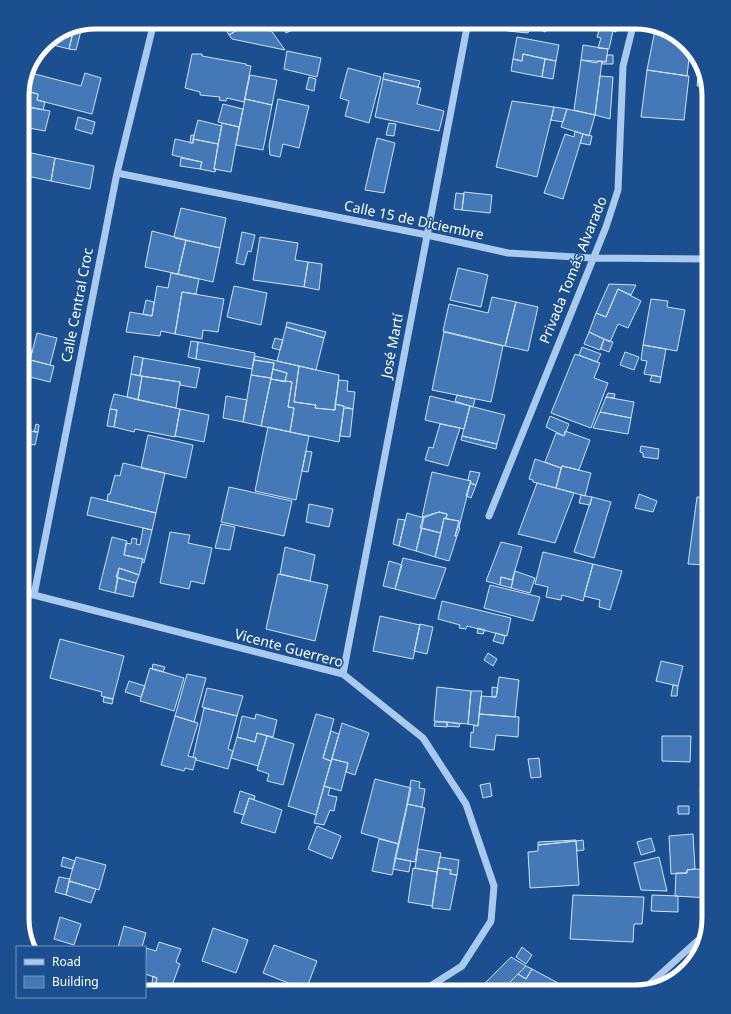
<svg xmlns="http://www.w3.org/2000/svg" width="731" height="1014" font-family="'Noto Sans',sans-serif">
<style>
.building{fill:#4478b7;stroke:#cfe3fa}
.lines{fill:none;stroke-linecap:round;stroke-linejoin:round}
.minor{stroke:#a9c9ee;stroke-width:7}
.labels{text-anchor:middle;stroke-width:3;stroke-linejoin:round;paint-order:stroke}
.street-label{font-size:14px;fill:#fff;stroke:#1b4f8f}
.rim{fill:none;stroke:#fff;stroke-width:5}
</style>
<rect width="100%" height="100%" fill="#1b4f8f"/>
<path class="building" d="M221,22H250L229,35Z
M250,22H265L285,50L232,39L229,35Z
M280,22H290L294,29L286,33Z
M510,22H524L531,25L528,33L508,31Z
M524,22H533L532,26Z
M533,22H549L545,32L532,26Z
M591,22H603L602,28L590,25Z
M603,22H619L616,32L602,28Z
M82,27L76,50L69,49L73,31Z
M600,27L613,31L609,49L598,48L601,38L597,37Z
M655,30L672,32L690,50L687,76L647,70Z
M69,32L73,33L69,49L45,43Z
M517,37L559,45L556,61L523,54L522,61L513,59Z
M583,45L608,49L606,62L581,60Z
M287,51L321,58L317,77L284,69Z
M192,54H202V56L246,64V65L251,66L244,102L227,98L226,101L219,100L220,97L200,95V92L185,88Z
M523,54L545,59L542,77L511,71L513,59L522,61Z
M607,55H613V64H602V61L606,62Z
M545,59L556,61L553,79L542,77Z
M581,60L597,63L598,61H602L595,115L574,110Z
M348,68L381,77L369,123L345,116L349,101L340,98Z
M647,70L689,76L684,120L641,117Z
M31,73L81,86L85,73L101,78L92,114L37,100L38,94L26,91Z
M384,73L420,81L418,87L383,79Z
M250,75L277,80L272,105L245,99Z
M600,76L613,77L610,119L595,115Z
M309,77L316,79L314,91L306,89Z
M698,77H703L702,86H697Z
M383,79L421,88L417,104L444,111L439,131L375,117Z
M26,91L38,94L37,100L45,102L43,110L23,106Z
M245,99L272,105L263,150L236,145Z
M278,99L309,106L299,148L283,144L280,157L270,155L269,145Z
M512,101L554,107L537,177L496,167Z
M223,104L243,109L239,127L218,122Z
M22,106L29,107L24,124L22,123Z
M29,107L50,111L45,131L24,127Z
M554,107L567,109L563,122L551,120Z
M567,109L595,115L589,136L561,127Z
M78,117L95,122L92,134L75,129Z
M198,120L222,126L218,144L193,139Z
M222,123L239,127L231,172L214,169Z
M389,123L396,124L394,136L386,135Z
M575,131L583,134L563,199L544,193L565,134L574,137Z
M583,134L592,136L590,145L580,143Z
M191,135H194L193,143H190Z
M377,138L395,143L384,193L365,190Z
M175,139L193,143V139L218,144L214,169H216L215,172L200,169L202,162L172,155Z
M22,151L55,158L51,181L22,175Z
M55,158L94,166L90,189L51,181Z
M181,158L202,162L200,169L180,166Z
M464,192L492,195L490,213L462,210Z
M456,193L464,194L462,210L454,209Z
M181,208L226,218L220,248L175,238L174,236Z
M152,231L186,240L178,274L145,267Z
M242,232L255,235L251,252L248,251L244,265L236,263Z
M260,237L298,243L295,260L308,262L304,287L253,280Z
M186,240L220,248L213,282L178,274Z
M308,262L322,264L319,290L304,287Z
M458,268L488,275L481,307L450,300Z
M171,273L199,279L196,294L182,292L175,334L161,331L160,336L126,332L130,312L152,316L157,286L168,288Z
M609,284L636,285L631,295L618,289L606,317L596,313Z
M234,286L267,293L261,325L227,317Z
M618,289L641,301L628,328L618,324L610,342L589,332L596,313L606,317Z
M182,292L224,299L218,332L203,330L202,339L175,334Z
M492,297L516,302L505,346L443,331L449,304L488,313Z
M651,299L668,301L667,307L685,310L677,351L643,345Z
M146,300L154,302L152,316L143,314Z
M516,302L538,307L528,351L505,346Z
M287,322L326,332L324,338L286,327Z
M286,327L324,338L316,370L277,361Z
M444,332L503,346L491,402L432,390Z
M589,332L604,339L600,350L584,344Z
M37,333L57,338L50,365L30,360Z
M275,338L283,340L280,350L272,348Z
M604,339L613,342L609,352L601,349Z
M191,341L198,342L196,359L188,357Z
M198,342L255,353L252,369L196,359Z
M643,345L666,349L661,377L644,374L647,361L641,360Z
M582,347L601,354L597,362L579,355Z
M22,348L32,351L30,360L23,358L22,361Z
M625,352L639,357L634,370L620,365Z
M575,354L600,363L594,378L608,383L591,428L551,413Z
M134,356L143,358L140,376L131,374Z
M255,356L299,366L294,402L316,405L315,408L335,410V404L344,406L339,442L290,432L294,408L288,407L292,382L285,381L287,373L273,369L274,363L254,360Z
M23,358L54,366L50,382L22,375Z
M143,358L200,368L196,388L180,385V382L140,376Z
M254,360L274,363L271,378L251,375Z
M299,366L339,375L335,410L315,408L316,405L294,402Z
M273,369L287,373L285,382L271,379Z
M131,374L142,376L138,400L127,397Z
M251,375L271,378L261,426L243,422Z
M652,375L661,377L660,383L650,381Z
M142,376L180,382L176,408L138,400Z
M271,379L292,382L288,407L294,408L290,432L261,426Z
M339,380L348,381L347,391L355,392L353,409L335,404Z
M608,393L615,394L614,398L606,397Z
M114,394L180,409L175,437L135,429L134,432L114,427L117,410L110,409Z
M457,395L475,399L473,407L455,401Z
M226,396L247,400L243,422L223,418Z
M430,396L470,406L464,429L425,420Z
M606,397L634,402L631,418L600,412Z
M470,406L505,415L497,444L462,436Z
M344,408L353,409L350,437L340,436Z
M110,409L117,410L114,427L107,426Z
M180,409L209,415L204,442L175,436Z
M704,411L709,412V426L702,425Z
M600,412L631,418L628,434L593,428Z
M550,416L569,424L564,436L546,427Z
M36,424L39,425L38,432H34Z
M440,424L460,428L448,466L425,460L429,447L433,448Z
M268,427L309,436L296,500L255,491Z
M31,431L38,432L35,445L29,444Z
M565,431L590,440L579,470L562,466L561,468L545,462L556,433L564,436Z
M148,435L193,445L186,478L141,468Z
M462,436L497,444L496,449L461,440Z
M641,446L659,449L658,459L643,457V453L640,452Z
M306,451L312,452L308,472L302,471Z
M535,459L561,468L556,488L533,482V480L529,479Z
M123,463L165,473L156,513L107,501L108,494H110L115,475L120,476Z
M562,466L591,473L585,496L556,488Z
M470,471L480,473L476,485L470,483L471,481L468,480Z
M432,472L471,481L459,527V521L446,519L447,514L439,512L422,517Z
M470,483L476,485L471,498L466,496Z
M537,483L574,493L555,543L518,534Z
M229,487L292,501L284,536L221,522Z
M639,494L657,501L653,512L635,508Z
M581,495L592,497L590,505L579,503Z
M91,497L156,513L152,530L87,515Z
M592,497L611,502L594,558L574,552Z
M697,497L709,498V565L688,564Z
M309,504L333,509L329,527L306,522Z
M439,512L447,514L446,519L444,518L441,533L420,528L423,518Z
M407,513L424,518L416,551L399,546Z
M444,518L459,521L455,536H457L449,561L435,557Z
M398,519L405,520L399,546L393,544Z
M221,524L235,527L230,550L215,548Z
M458,527L460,528L457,536H455Z
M143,528L152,530L144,563L142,562L143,559L124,555L126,543L131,544L132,538L137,539L136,544L140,545Z
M422,528L441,533L435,557L416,551Z
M170,532L190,535L188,543L212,548L204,584L191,581L189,589L160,583Z
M112,537L127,541L124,555L143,559L139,575L119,568L115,593L99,589Z
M501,542L522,547L512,580L501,577L500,585L486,581Z
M285,547L315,555L310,581L280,574Z
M543,552L593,564L583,601L562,595L561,600L546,597L548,587L535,584Z
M403,558L446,568L435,599L395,589Z
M389,561L402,565L395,589L383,586Z
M593,564L622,571L610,610L599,607L600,600L584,596Z
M119,568L139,575L136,583L116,577Z
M515,571L535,578L530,593L511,588Z
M278,574L328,585L315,641L266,629Z
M501,577L513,580L511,588L500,585Z
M118,578L136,583L133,597L115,593Z
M490,585L540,597L533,621L484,608Z
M442,601L511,618L507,636L467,626L466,629L459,628L460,625L438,619Z
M380,616L420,625L413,659L373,651Z
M420,624L433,627L427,654L414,651Z
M478,628L485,630L483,634L477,633Z
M22,631L25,632L23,643H27L22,664Z
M496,633L505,636L503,644L493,641Z
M60,639L124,656L113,699L101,696L102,692L50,678Z
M488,653L497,659L493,666L484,660Z
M661,661L683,666L678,686L656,681Z
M153,664L165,667L163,672L152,669Z
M150,668L184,678L174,711L140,701Z
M187,674L206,678L194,722L175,716Z
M499,677L519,680L515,717L479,714L481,696L496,697Z
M129,681L145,686L141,697L125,692Z
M673,685L678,686L677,696H671Z
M437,687L471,691L468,724L434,721Z
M492,687L498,688L496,697H492Z
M207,688L243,696L237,716L202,707Z
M471,691H482L478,726L468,724Z
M104,697L113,699L112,704L103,702Z
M204,708L237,716L228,749L233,751L228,769L196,760V758L193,757Z
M256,714L277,720L273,737L257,733L255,742L237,737L242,716L255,719Z
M316,714L334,719L323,758L331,761L316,815L288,806Z
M479,714L519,717L518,737L496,735L494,750L470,747L471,732L473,733L474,725L478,726Z
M175,716L198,723L188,756L196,758L193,770L185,768L184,771L161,765Z
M435,722H447V727L434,726Z
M447,722L460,724L459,727L447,726Z
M342,723L369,733L355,775L346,772L348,763L332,759Z
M331,731L339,734L331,761L323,758Z
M257,733L267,736L258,766L231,758L237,737L255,742Z
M267,736L294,744L283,785L267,781L269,774L257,770Z
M662,736H691L690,762L662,761Z
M539,758L541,777L531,778L528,759Z
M332,759L348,763L341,791L324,786Z
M704,772H709V788H705Z
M375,779L411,788L399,844L361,833Z
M411,780L420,782L419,788L425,789L422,807L407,804Z
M490,783L492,796L483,798L480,785Z
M324,786L330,788L328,795L337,797L334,811L330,810L324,825L314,823Z
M705,788H709V800L701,801L700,789Z
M240,791L255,796L254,800L249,798L244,815L234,812Z
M249,798L282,810L275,833L241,823Z
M407,804L425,808L415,862L395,858Z
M678,806H689V814H678Z
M317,826L341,836L332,859L308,849Z
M693,834L695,869L687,870V873L671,874L669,836Z
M651,838L655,851L641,855L637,842Z
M379,839L399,844L392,875L372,871Z
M576,840V841L538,845V842Z
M583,840L584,850L577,851L576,841Z
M576,841L579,885L530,888L528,852L538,851V845Z
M418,849L441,853L437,872L415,868Z
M63,857L75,861L72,869L61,866Z
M76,857L106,865L99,890L69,881Z
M440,857L459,860L457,875L450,874L451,870L438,868Z
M659,857L667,891L641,890L634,863Z
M395,858L411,861L409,872L393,869Z
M413,868L437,872L432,906L408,902Z
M438,868L451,870L450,874L457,875L450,910L432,908Z
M695,869L709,870V898L675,896L676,873H687V870Z
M59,877L70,879L66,895L55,892Z
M69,881L96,889L91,903L66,895Z
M573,895L644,897L642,924H634L633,942L570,939Z
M652,895L678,896V912L651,911Z
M60,917L81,924L74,945L54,939Z
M124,926L146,933L142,947H118Z
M213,928L248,940L236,973L202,961Z
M159,942L181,949L176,962L180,964L171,988L156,983L157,978L145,974L146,948L156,951Z
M274,945L317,961L306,990L263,973Z
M522,947L532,955L526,964L516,957Z
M511,957L526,966L500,992H476Z
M526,966L532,969L526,979L518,974Z
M532,969L558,983L547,992H500L518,974L526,979Z
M153,976L157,978L156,983L171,988L170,990L151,989Z
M554,987L558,992H547Z"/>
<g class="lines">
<path class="minor" d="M117,173L427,235L508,253L592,258L709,259
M489,516L606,227L618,190L623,66L634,22
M22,592L343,674L423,738L466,804L494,886L491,921L462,966L421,992
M34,595L117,173L154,22
M343,674L468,22
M644,989L705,934"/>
</g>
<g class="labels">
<g class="street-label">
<text transform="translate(414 220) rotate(12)" y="5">Calle 15 de Diciembre</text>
<text transform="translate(573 270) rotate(-68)" y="5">Privada Tomás Alvarado</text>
<text transform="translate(77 305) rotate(-79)" y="5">Calle Central Croc</text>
<text transform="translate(392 346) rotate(-79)" y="5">José Martí</text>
<text transform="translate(289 648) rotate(15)" y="5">Vicente Guerrero</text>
</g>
</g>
<path d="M0 0H731V1014H0ZM96 29H635A67 67 0 0 1 702 96V918A67 67 0 0 1 635 985H96A67 67 0 0 1 29 918V96A67 67 0 0 1 96 29Z" fill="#1b4f8f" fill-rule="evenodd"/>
<path class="rim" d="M96 29H635A67 67 0 0 1 702 96V918A67 67 0 0 1 635 985H96A67 67 0 0 1 29 918V96A67 67 0 0 1 96 29Z"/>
<rect x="16" y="946" width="130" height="52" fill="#1b4f8f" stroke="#7695bc"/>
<rect x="24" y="959" width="20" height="6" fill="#a9c9ee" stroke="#7695bc"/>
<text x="52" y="966" font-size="12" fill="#ffffff">Road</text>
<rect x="24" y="976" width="20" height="12" fill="#4478b7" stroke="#7695bc"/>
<text x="52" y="986" font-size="12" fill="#ffffff">Building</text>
</svg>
